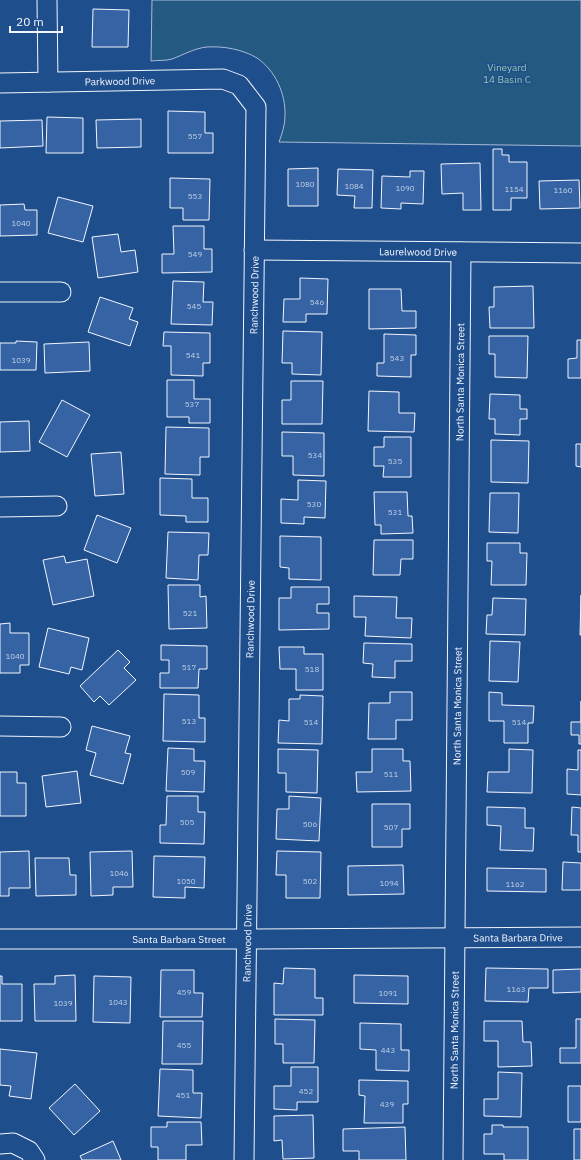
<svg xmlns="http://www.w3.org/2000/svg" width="581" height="1160" font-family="'IBM Plex Sans',sans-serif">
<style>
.green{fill:#245a82;stroke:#a8bbd7}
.building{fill:#3563a3;stroke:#f2f6ff}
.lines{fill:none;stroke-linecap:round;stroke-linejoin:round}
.minor-casing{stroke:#f2f6ff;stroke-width:21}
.minor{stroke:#1f4e8c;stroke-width:19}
.labels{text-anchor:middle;stroke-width:3;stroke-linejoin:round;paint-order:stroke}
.number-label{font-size:8px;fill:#c3d1e8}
.park-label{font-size:10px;fill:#97c8a6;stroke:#1f4e8c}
.street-label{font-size:10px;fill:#f2f6ff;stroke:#1f4e8c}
</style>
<rect width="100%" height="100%" fill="#1f4e8c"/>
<path class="green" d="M152,0H581V146L279,142C282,134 285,125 285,116C286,94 275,70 257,58C242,49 223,46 207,47C195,48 183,55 172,59C166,61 158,60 151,61Z"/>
<path class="building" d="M93,9L129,10L128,47H92Z
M168,111L205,112V133H213V153H168Z
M47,117L83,118V153H46Z
M141,119V147L97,148L96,120Z
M42,120L43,146L0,148V121Z
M493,149H502V155H509V162H527V198H511V210H493Z
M480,163L481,210H463V193L442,194L441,164Z
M318,168V206H288V169Z
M338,169L373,170L372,208H354L355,196L337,195Z
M410,171H424L423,204L401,203V209L381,208L382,176L410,177Z
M170,178L210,179L209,220H183V208H170Z
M579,180L580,208L540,209L539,181Z
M58,197L93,206L83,242L48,233Z
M24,204L25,210H37V235L0,236V205Z
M173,226H204V249H212V272L162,273V254H174Z
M118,234L121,252L135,250L138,272L98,278L92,237Z
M300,278L328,279L327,314H306V322H283L284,299H300Z
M173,281L204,282L203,302H213L212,325L171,324Z
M533,286L534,328H490L489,307H494V287Z
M369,289H401L402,311H416V328L369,329Z
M100,297L133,308L129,319L138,322L130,346L88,332Z
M283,331L322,332L321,375L292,374V363H282Z
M164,332L210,333V363H203V376L171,375V346H163Z
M384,334L416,335V355H411V377L377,376V363H384Z
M489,336H528L527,378L495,377V354H489Z
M577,340H581V378H568V359L577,358Z
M16,341L37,342L36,370H0V343H16Z
M89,342L90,371L45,373L44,344Z
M167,380H194V399H210V423H189V417H167Z
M291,381H323L322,424H282V400H291Z
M369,391L399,392V413H415L414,432L368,431Z
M490,394L520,395V409H527V419H520V435L495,434V419H489Z
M62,400L90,415L67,457L39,442Z
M29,421L30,451L0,452V422Z
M166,427L209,428V457H200V475L165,474Z
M282,432L324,433V476L293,475V456H282Z
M384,437H411V477H383L384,466H374V447H384Z
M491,440L529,441L528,483L491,482Z
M576,444H581V467L576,466Z
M121,452L124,494L95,496L91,454Z
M160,478L192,479V498H208V522H186V516L160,515Z
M298,480L326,481L325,518L304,517V524L281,523V499L298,500Z
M374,492H407L408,516H412L413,533L381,534V525H375Z
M490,493H519L518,533L489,532Z
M97,515L131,528L117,563L84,550Z
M168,532L209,533L208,555H199L198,580L166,578Z
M280,536L321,537V580L289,579V568L280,567Z
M374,540H413V559H401L400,575H373Z
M487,543H520V553H527L526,585H491L492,561H487Z
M64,556L66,563L87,559L94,596L53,605L43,560Z
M168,585H200V597L206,596L207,628L169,629Z
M291,587H329V604H317V613H329V629L279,630V598H291Z
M581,595V635H580Z
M354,596L397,597L396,618H412L411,638L365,636L366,617H354Z
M493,598L526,599L525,635L486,634L487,615H492Z
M10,623V633H29V665H20V673H0V624Z
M48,628L89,638L82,670L71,667L69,674L39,667Z
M490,641L520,642L518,682L489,681Z
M364,643L412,644V661H395V678L372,677L373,664L363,663Z
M161,645L207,646V669H199L198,688H160V673H169V660H161Z
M279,647H304V654H323V690H296V669H280Z
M118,650L130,662L124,668L136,680L109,705L100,696L94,702L80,686Z
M390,692H412V720H396V739H368L369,703H390Z
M489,692L502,693V705L534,706L533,723H528V743H504V721H489Z
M164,694L199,695V718H205V742L163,741Z
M300,695L323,696L322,744L278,743L279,720L289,721V699H300Z
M581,701V744H579V735H571V722H581Z
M92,726L130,736L125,753L131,754L123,784L90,775L96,753L86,750Z
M168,748L194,749V761H205L204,792L166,791Z
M278,749L318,750L317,793L286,792V773H278Z
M372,749H403V761H410L411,791L357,792L356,772H372Z
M509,749L533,750L532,793L487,792L488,772H509Z
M578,750H581V795L567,794V769L578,770Z
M77,771L81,803L46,807L42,776Z
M0,772H17V783H26V816H0Z
M167,796H198V812H205L204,844L160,843V825H166Z
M289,796L321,798L319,841L276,839L277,809H289Z
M372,804H410V829H402V847H372Z
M487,807L525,808V828H534L533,851L500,850L501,826L487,825Z
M572,807L581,808V852H578V835H571Z
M29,851L30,888H9V896H0V852Z
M132,851L133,887H113V895L91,896L90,852Z
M277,851L321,852L320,898H286V875H276Z
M154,856L205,857L204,888L185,887V898L153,897Z
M35,858H69L70,875H76V895L36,896Z
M563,862L581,863V890H562Z
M403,865L404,894L348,895V866Z
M487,868L546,869V892L487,891Z
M284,968L315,969V998H323V1015H274V983L283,984Z
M486,968L548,969V988H529L528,1002L485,1001Z
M581,969V992L553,993V970Z
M161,970H194V993H203L202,1017H160Z
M75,975L76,1021H35L34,984H55V976Z
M354,975L408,976V1004L354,1003Z
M0,976H2V984H22V1021H0Z
M94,976L131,977L130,1023L93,1022Z
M275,1019L315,1020L314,1063H283V1044H275Z
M576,1019H581V1063H560V1048H576Z
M163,1021H203L202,1064H162Z
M484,1021H522L523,1042H531L532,1066L498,1067V1041H484Z
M360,1023L401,1024V1050H409V1071L376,1070V1050L360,1049Z
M0,1049L37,1053L31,1099L9,1096L11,1086L0,1085Z
M291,1067H318V1102H297V1110L274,1109V1086H291Z
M160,1069L193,1070V1093H202L201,1118L158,1116Z
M498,1072L522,1073L521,1117L484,1116V1099H498Z
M359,1080L408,1081V1104H403V1123H364L365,1096L359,1095Z
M75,1084L100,1111L74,1135L49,1108Z
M568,1086H581V1122H568Z
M313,1115L314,1158L283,1159L282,1140L274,1141V1116Z
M167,1122H201L202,1145H186V1160H158V1147H151V1127H167Z
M492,1125H503V1127H528V1160H504V1154H484V1134H492Z
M405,1127L406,1160H359V1151H343V1129Z
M574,1129H581V1160H574Z
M113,1141L121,1160H82L80,1156Z"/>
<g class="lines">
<g class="minor-casing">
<g id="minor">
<path d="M47,0L48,82"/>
<path id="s1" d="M0,83L223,79L239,85L256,107L244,1160"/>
<path id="s2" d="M254,250L581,253"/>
<path d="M0,292H61"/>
<path d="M0,507L57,506"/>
<path d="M0,726L61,727"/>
<path id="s3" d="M0,939H247L581,937"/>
<path d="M0,1144L13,1143L29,1151L35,1160"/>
<path id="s4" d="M453,1160L461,252"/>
</g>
</g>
<use href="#minor" class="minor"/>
</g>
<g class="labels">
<g class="number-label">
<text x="195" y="139">557</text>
<text x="305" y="187">1080</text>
<text x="354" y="189">1084</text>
<text x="405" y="191">1090</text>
<text x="514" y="192">1154</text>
<text x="563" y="193">1160</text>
<text x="195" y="199">553</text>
<text x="21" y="226">1040</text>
<text x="195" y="257">549</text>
<text x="317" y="305">546</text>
<text x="194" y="309">545</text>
<text x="193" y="358">541</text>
<text x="397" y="361">543</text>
<text x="21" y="363">1039</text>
<text x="192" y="407">537</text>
<text x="315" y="458">534</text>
<text x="395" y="464">535</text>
<text x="314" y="507">530</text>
<text x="395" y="515">531</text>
<text x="190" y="616">521</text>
<text x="15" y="659">1040</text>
<text x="189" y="670">517</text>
<text x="312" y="672">518</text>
<text x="189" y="724">513</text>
<text x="311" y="725">514</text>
<text x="519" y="725">514</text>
<text x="188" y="775">509</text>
<text x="391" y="777">511</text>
<text x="187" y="825">505</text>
<text x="310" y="827">506</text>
<text x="391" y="830">507</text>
<text x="119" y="876">1046</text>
<text x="186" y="884">1050</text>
<text x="310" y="884">502</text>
<text x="389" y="886">1094</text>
<text x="515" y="887">1162</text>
<text x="516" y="992">1163</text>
<text x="184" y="995">459</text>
<text x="388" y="996">1091</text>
<text x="118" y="1005">1043</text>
<text x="63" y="1006">1039</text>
<text x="184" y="1048">455</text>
<text x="388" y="1053">443</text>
<text x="306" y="1094">452</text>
<text x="183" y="1098">451</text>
<text x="387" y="1107">439</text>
</g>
<g class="park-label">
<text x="507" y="71">Vineyard<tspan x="507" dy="12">14 Basin C</tspan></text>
</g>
<g class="street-label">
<text dy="4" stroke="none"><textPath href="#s1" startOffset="120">Parkwood Drive</textPath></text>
<text dy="4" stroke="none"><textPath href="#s2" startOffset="164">Laurelwood Drive</textPath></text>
<text transform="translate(254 295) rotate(-89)" y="4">Ranchwood Drive</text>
<text dy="4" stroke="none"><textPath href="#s4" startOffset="778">North Santa Monica Street</textPath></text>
<text transform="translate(250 619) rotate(-89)" y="4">Ranchwood Drive</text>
<text dy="4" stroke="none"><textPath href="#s4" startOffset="454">North Santa Monica Street</textPath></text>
<text dy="4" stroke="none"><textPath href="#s3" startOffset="518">Santa Barbara Drive</textPath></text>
<text dy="4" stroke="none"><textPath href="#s3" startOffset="179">Santa Barbara Street</textPath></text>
<text transform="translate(247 943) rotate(-89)" y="4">Ranchwood Drive</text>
<text dy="4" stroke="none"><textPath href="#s4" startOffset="130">North Santa Monica Street</textPath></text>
</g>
</g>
<path d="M10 26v6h52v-6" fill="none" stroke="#f2f6ff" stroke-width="2"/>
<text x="16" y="26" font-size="12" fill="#f2f6ff" stroke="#1f4e8c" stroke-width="3" paint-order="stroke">20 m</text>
</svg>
